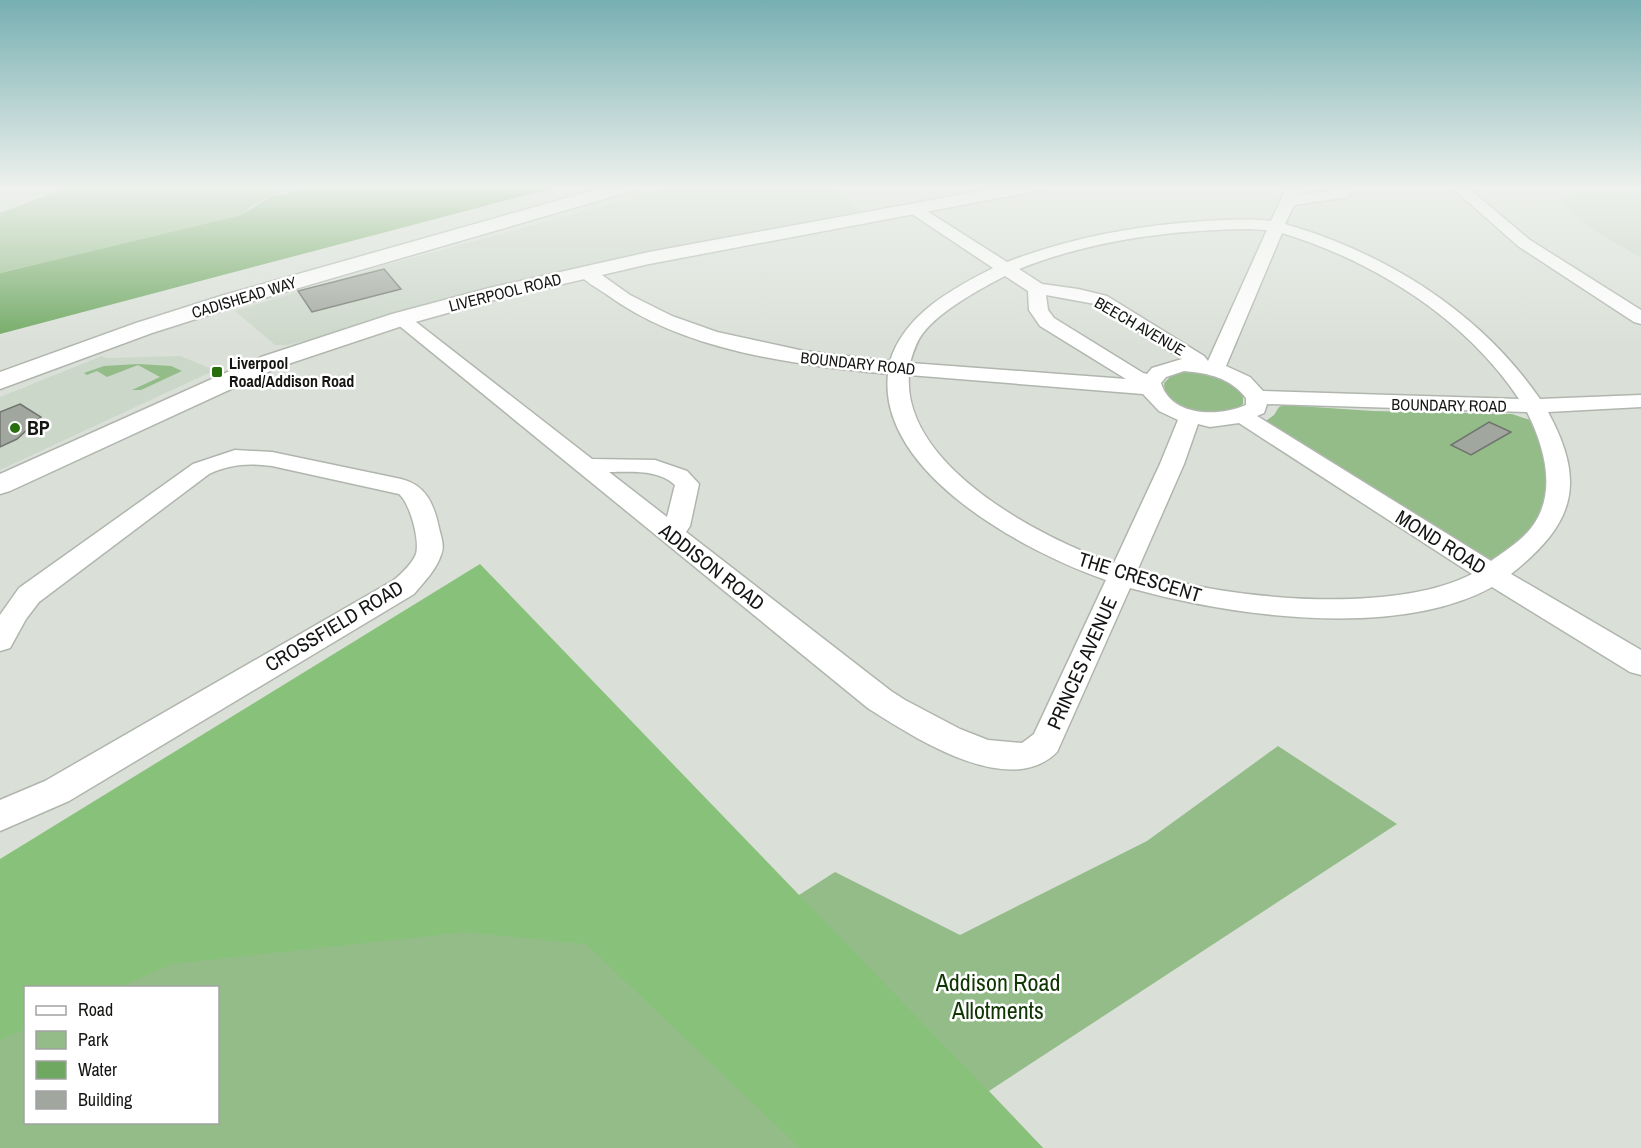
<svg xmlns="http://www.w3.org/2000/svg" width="1641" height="1148" font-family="'Archivo Narrow',sans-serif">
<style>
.built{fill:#cbd7c9}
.green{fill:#93bc89;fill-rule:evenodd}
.forest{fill:#88c27a}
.water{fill:#6fa861}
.building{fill:#a1a79f;stroke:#6f746d;stroke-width:1.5}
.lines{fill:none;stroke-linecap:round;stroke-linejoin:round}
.street-casing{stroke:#b0b6ae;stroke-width:3}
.secondary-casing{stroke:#b0b6ae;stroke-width:3}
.highway-casing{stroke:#b0b6ae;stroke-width:3}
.street{fill:#fff;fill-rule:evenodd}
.secondary{fill:#fff;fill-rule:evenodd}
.highway{fill:#fff;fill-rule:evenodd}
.poi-dot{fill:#276e0d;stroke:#fff;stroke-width:2}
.labels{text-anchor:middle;stroke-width:5;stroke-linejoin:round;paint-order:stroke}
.far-street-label{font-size:16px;fill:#141613;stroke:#fff}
.far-poi-label{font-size:16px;font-weight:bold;fill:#141613;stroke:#fff;text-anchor:start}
.poi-label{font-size:20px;font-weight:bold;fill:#141613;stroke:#fff;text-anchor:start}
.street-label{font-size:20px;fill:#141613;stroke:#fff}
.near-park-label{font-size:24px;fill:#0f3603;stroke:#fff}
</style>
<rect width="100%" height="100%" fill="#dae0d8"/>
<path class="built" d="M677,186H829L862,212L576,270L288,345H275L235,311L379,267Z
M1641,193V258L1590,228L1560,199Z
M102,356L106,358L180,356L215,370L0,470V397Z"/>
<path class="green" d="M72,186H373C356,192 338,188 321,187C295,184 260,198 241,215L0,273V213Z
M138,364L171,366L182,371L141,390H132L160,377L138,365L107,377L97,371L87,375L84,373L104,366Z
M1185,372C1211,371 1223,378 1243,393V404C1224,423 1181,411 1165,393L1164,383L1171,376Z
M1284,405L1373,411L1512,414L1530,420C1545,449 1558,505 1532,532C1522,543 1505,551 1493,559H1486L1263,423L1274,415L1279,407Z
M1278,746L1397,824L989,1091L1043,1148H0V859L799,895L835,872L960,935L1147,841ZM26,988H218V1122H26Z"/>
<path class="forest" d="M480,564L988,1091L1043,1148H800L586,944L466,932L172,964L119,987L26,988L25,1029L0,1040V859Z"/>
<path class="water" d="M318,186C336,189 356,192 373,186H560L0,334V273L241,215L270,197Z"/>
<path class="building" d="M384,269L401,289L312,312L298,291Z
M20,404L41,417L17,439L0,447V412Z
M1489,422L1511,432L1471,455L1451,445Z"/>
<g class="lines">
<g class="street-casing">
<path id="street" d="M1287,186H1301L1298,195L1336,190L1334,186H1349L1351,189L1348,197L1294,205L1285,224C1386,253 1480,312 1540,399L1641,395V407L1548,412C1587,484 1574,524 1511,574L1641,650V675L1630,672L1492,587C1396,640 1231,616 1130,588L1057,752C1009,800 914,737 869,709L391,319L393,315H407L592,459L655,460L687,471L699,484L690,526L686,532L891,691L905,700L960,729L988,740L1022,743L1034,734L1106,580C1028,553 877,474 888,374C793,364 685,352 606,294C597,288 584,281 577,272L580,268H592L630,295L672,316L717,332L804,351L890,361C905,314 952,289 993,268L909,212L906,209L909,206H919L1007,262C1067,239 1128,227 1192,222C1218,220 1245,218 1271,221ZM1248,229L1267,230L1208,361L1204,356L1107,296L1078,289L1042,284L1019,269C1092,240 1170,230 1248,229ZM1282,233C1374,261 1465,318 1519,399L1263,391L1250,377L1226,366ZM1005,276L1028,291L1029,310L1040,326L1126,379L910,363C913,353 916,342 923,333C941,310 980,289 1005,276ZM1046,295L1095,304L1182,359L1152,368L1147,374L1143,373L1054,318L1048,310ZM1184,371C1208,373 1231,378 1246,398V405C1219,417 1171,417 1161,383L1166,377ZM909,375L1143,394L1159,411L1178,420L1160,464L1114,563C1042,539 902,466 909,375ZM1267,404L1527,412C1544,446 1557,490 1534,524C1524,539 1505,551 1491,561L1257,416L1264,413ZM1239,423L1472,574C1391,616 1222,599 1137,571L1184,464L1198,424L1210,427ZM609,472C630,472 658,469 675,485L667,517Z
M1450,186H1466L1530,240L1641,310V324L1634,322L1518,246Z
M235,450L272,452L401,479C426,485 434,504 439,528C441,537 445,546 441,555C436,570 424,582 414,594L69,801L0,831V800L45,781L394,580C402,573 412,564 416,554C420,540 410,503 399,494L272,466C248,463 231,464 209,474L39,602L26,619L10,648L0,651V615L19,588L193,464Z"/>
</g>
<g class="secondary-casing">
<path id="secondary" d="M1007,186H1045L1042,190L1036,191L649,264L494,300L408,324L279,367L10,491L0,494V474L261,357L392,314L489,288L649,252Z"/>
</g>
<g class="highway-casing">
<path id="highway" d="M609,186H638L635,190L240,305L152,333L0,389V372L136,323L224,295Z"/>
</g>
<use href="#street" class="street"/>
<use href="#secondary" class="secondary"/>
<use href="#highway" class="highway"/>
</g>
<linearGradient id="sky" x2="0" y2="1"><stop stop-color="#77afb2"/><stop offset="0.54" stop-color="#eef1ed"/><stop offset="1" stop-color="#eef1ed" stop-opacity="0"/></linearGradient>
<rect width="1641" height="347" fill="url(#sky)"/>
<g class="poi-dot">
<rect x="211" y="366" width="12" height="12" rx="3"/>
<circle cx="15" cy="428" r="6"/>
</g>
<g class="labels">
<g class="far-street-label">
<text transform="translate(505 292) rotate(-14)" y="6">LIVERPOOL ROAD</text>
<text transform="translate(244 297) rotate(-17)" y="6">CADISHEAD WAY</text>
<text transform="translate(1140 326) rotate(30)" y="6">BEECH AVENUE</text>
<text transform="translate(858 363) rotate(6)" y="6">BOUNDARY ROAD</text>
<text transform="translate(1449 405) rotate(1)" y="6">BOUNDARY ROAD</text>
</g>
<g class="far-poi-label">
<text x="229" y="369">Liverpool<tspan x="229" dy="18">Road/Addison Road</tspan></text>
</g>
<g class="poi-label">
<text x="27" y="435">BP</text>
</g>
<g class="street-label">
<text transform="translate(1441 542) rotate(32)" y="7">MOND ROAD</text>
<text transform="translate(712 567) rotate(38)" y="7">ADDISON ROAD</text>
<text transform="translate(1140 577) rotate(17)" y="7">THE CRESCENT</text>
<text transform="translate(334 626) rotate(-31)" y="7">CROSSFIELD ROAD</text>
<text transform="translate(1082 663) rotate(-66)" y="7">PRINCES AVENUE</text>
</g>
<g class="near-park-label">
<text x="998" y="991">Addison Road<tspan x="998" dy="28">Allotments</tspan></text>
</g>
</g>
<rect x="24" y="986" width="195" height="138" fill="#ffffff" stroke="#a1a2a1" stroke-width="1.5"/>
<rect x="36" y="1006" width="30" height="9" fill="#ffffff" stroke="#a1a2a1" stroke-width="1.5"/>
<text x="78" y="1016" font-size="18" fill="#141613">Road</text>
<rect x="36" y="1031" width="30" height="18" fill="#93bc89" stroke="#a1a2a1" stroke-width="1.5"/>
<text x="78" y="1046" font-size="18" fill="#141613">Park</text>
<rect x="36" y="1061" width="30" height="18" fill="#6fa861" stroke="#a1a2a1" stroke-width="1.5"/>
<text x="78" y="1076" font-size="18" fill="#141613">Water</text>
<rect x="36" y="1091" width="30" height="18" fill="#a1a79f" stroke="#a1a2a1" stroke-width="1.5"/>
<text x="78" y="1106" font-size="18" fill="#141613">Building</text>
</svg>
